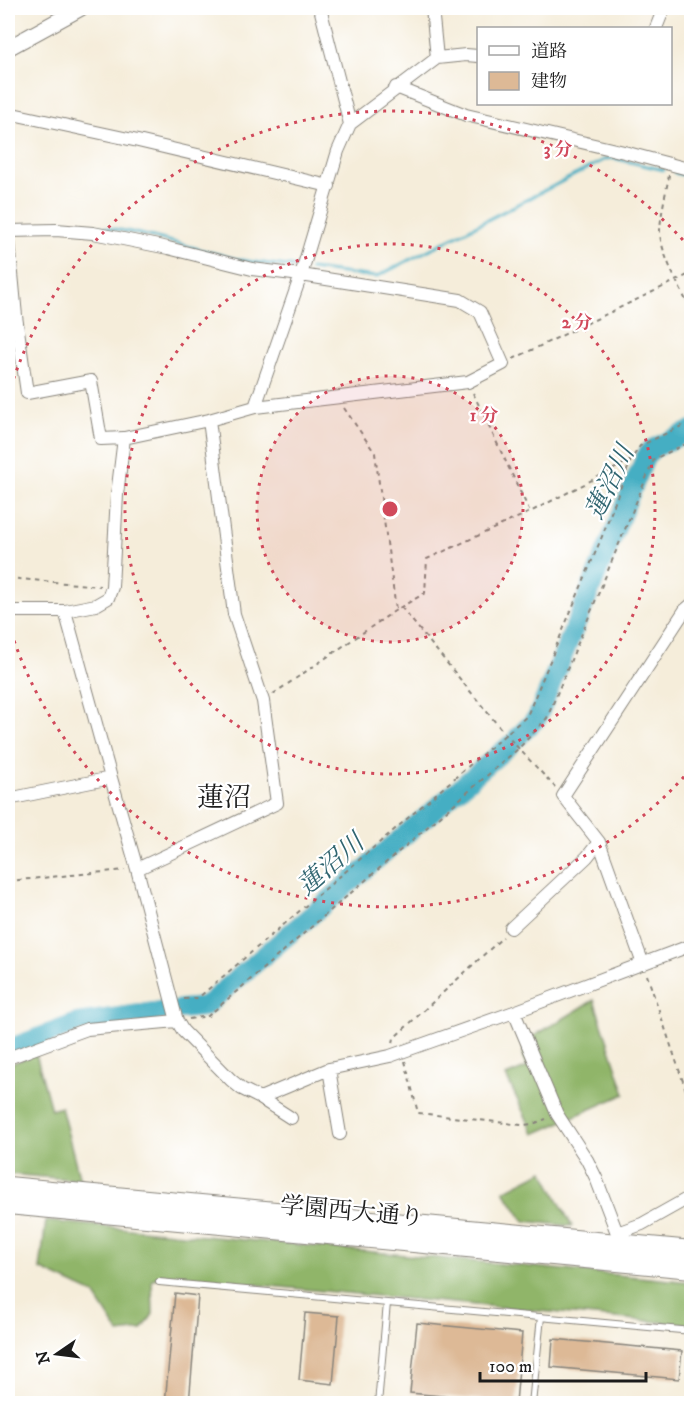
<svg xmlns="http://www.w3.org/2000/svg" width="699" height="1411" font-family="'IM FELL DW Pica','Noto Serif JP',serif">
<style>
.forest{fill:#90b569;stroke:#566842;stroke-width:1.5}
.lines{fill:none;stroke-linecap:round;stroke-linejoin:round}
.stream{stroke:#44aec3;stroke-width:3}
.river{stroke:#44aec3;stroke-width:20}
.building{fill:#ddb996}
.service-casing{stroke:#88847b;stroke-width:8}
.minor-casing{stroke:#88847b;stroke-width:14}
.tertiary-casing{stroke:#88847b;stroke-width:17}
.trunk-casing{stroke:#88847b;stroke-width:22}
.path{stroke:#88847b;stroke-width:2;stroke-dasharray:4.5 4.5;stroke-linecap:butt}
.service{stroke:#fff;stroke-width:6}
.minor{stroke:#fff;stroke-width:12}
.tertiary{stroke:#fff;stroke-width:15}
.trunk{stroke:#fff;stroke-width:20}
.ring{fill:none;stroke:#d1495b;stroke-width:3;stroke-dasharray:3 6}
.labels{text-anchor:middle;stroke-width:4.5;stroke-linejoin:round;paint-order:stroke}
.street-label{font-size:24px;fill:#1c1c1c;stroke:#fff}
.water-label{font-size:26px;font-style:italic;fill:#306570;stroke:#fff}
.quarter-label{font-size:27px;fill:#1c1c1c;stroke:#fff}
.centre{fill:#d1495b;stroke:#fff;stroke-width:3}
.ring-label{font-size:18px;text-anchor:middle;font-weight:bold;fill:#d1495b;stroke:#fff;stroke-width:4.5;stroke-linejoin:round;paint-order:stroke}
</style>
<rect width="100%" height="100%" fill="#fff"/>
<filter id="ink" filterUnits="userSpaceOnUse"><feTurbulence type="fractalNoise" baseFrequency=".0167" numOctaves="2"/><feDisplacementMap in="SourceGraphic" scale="12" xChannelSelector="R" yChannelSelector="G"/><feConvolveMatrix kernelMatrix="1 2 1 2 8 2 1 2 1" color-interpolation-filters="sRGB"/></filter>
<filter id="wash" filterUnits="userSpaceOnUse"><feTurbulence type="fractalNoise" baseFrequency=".008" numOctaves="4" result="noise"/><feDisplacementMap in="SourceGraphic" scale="24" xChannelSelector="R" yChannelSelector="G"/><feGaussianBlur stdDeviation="1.35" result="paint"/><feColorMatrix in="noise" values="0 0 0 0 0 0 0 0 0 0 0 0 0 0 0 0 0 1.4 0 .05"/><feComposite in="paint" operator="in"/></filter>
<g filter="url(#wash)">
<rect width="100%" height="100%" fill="#f5edda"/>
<path class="forest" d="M594,1000L625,1094L534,1134L506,1076L528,1067L523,1059L524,1042Z
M36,1054L51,1110L61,1107L80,1180L8,1174V1065Z
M543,1171L572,1226L524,1221L504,1191Z
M46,1221L691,1282V1325L160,1276L152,1280L153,1314L142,1330L119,1333L94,1294L40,1269Z"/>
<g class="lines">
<path class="stream" d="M675,173L692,177
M54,224C114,223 171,242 228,257C250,263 274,264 297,267
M310,269L376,277L606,159L613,158L664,170"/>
<path class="river" d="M518,737L537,718L645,458L652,449L692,430
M181,1009L204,1007L510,745
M8,1049L77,1023L168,1010"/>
</g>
<g id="blocks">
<path class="building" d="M175,1293L198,1296L189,1404H165Z
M305,1313L339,1316L333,1384L299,1380Z
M417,1323L522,1333L516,1403L410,1393Z
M553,1339L682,1351L679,1379L551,1367Z"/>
</g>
</g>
<g filter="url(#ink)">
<use href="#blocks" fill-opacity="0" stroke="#88847b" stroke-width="1.5"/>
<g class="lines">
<g class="service-casing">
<path id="service" d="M159,1282L692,1331
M378,1404L387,1303
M532,1404L541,1317"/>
</g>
<g class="minor-casing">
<path id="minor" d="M320,8L350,124
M656,28L664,8
M437,58L466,55L478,56
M396,87L466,115L624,152L692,170
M8,113L138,141L329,186
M8,231L56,230L93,233L168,248L252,269L301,275L460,300L480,312L503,364L468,382L255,407
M8,231L16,316L27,393L91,381L101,439L124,438
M8,611H65L111,778
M65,611L96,605L108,598L112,587L117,495L124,438L209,420L255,407L301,275L338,151L350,124L437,58L432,8
M8,799L111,778L137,869L177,1021L183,1031L231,1080L242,1089L260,1098L291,1118
M137,869L277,803L263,701L234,614L209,420
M511,928L587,857L599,842
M643,964L599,842L563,796L685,610L692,604
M514,1012L557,1114L587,1160L596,1178L617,1233
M8,1058L87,1029L177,1021
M329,1069L340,1134
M260,1098L329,1069L390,1056L514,1012L692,945
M615,1241L617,1233L642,1224L692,1196"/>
</g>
<g class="tertiary-casing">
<path id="tertiary" d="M8,48L81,8"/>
</g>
<g class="trunk-casing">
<path id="trunk" d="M8,1187L692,1251
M8,1204L692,1268"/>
</g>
<path class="path" d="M669,175C666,193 661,212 660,230C659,251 682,292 692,312
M513,359L692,273
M473,393L530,512
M344,408L375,453L396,610
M8,578L100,586
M401,607L506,735L555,787
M273,694L396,610L425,593L427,559L530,512L631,460
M8,881L125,870
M647,975L692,1108
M184,999L198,998L527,716L601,539L631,460L640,446L692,421
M189,1019L208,1016L519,748L547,718L654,459L692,441
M393,1043L394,1038L503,937
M405,1061L418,1113L522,1125L533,1124L546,1119
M692,1137L690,1164L692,1177"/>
<use href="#service" class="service"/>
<use href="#minor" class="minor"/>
<use href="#tertiary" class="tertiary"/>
<use href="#trunk" class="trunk"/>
</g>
</g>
<circle cx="390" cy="509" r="133" fill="#d1495b" fill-opacity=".12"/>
<g class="ring">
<circle cx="390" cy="509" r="133"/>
<circle cx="390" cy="509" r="265"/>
<path d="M690 770A398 398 0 0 1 8 622M8 396A398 398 0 0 1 690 248"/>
</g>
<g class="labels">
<g class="street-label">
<text transform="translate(352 1211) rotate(5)" y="8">学園西大通り</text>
</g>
<g class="water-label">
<text transform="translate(609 482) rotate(-64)" y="9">蓮沼川</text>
<text transform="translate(330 864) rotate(-41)" y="9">蓮沼川</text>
</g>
<g class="quarter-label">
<text x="224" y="806">蓮沼</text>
</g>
</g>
<circle cx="390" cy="509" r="9" class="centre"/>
<g class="ring-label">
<text x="558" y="155">3 分</text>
<text x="577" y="328">2 分</text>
<text x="484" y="421">1 分</text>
</g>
<rect width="699" height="1411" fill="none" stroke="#fff" stroke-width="30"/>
<rect x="477" y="27" width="195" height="78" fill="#ffffff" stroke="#a4a4a4" stroke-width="1.5"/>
<rect x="489" y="46" width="30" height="9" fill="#ffffff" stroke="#a4a4a4" stroke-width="1.5"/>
<text x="531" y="57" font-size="18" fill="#1c1c1c">道路</text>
<rect x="489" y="72" width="30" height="18" fill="#ddb996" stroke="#a4a4a4" stroke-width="1.5"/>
<text x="531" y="87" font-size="18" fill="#1c1c1c">建物</text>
<g transform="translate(57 1354) rotate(256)" stroke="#ffffff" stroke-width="4.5" paint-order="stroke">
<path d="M0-4.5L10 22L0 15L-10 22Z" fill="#1c1c1c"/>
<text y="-9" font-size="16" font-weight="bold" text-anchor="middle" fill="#1c1c1c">N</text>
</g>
<path d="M480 1372v9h166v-9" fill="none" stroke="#1c1c1c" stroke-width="3"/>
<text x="489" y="1372" font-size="18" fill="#1c1c1c" stroke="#ffffff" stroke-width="4.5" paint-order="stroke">100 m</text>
</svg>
